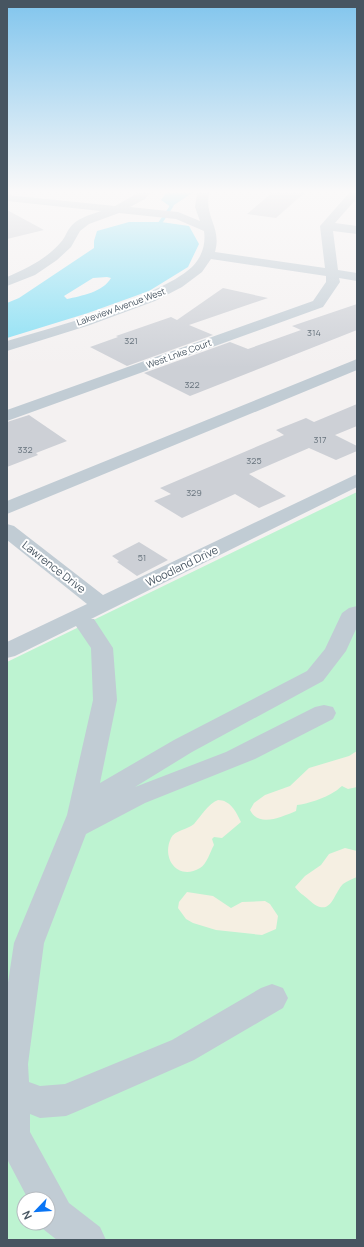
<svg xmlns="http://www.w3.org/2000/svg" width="364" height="1247" font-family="Manrope,sans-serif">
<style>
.green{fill:#bdf3d1;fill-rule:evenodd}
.sand{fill:#f5efe2}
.water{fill:#87dff4;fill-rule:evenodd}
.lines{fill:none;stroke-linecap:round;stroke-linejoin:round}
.stream{fill:#87dff4;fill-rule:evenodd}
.building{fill:#cdd0d6}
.minor{fill:#c1ccd4;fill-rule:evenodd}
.labels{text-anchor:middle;stroke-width:4;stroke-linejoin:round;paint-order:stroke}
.far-street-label{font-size:9px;fill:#475561;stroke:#fff}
.number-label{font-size:9px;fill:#68747e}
.street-label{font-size:11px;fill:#475561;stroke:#fff}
</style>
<rect width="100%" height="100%" fill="#f4f1f1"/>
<path class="green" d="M357,492V1240H7V662ZM24,1199H48V1223H24Z"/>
<path class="sand" d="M357,751V787L348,789L342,786C339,788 338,790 334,792C325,798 307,804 297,805L296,811C281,817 259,828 250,810L254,803L265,795L290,786L309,768L349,756Z
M218,800C230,800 236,811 241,822L222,838L214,837L212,839L214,845C210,852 207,864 200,868C178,881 161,859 171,838C175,830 187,830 194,824C201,816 208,804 218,800Z
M345,848L357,851V877C352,879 347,881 343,884C333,894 331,920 309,900C304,895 299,893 295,887L305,876L321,865L329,854Z
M187,892L213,896L231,908L242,902L265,901L270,904L278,916L276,929L262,935L216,930L193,923L186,919L178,908L179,902Z"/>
<path class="water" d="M166,193H192L171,207L161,200Z
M129,222H161L189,226L199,244L188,267L149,291L88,313L7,338V303L19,298L94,248V241L97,231ZM107,277L111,278C103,292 81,296 67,299L64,296L93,278Z"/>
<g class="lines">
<path class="stream" d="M174,193H178L173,207L157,231H153V230L169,207Z"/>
</g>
<path class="building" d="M272,193H304L276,218L247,214Z
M7,210L44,230L7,239Z
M223,288L268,298L189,325L213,335L127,366L90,347L118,337L116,336L171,317L177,320Z
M357,304V330L190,396L144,373L230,342L248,349L301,330L292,326Z
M357,404V426L335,435L357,446V451L336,460L309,448L249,474L286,496L259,508L235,494L182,518L154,501L171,494L160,488L284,435L276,430L306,418L314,422Z
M29,415L67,441L36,453L38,455L7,467V422Z
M139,542L168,560L137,576L117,562L119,561L112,556Z"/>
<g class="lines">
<path class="minor" d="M138,193H150L145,199L130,207L178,212L200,221L195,207L197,193H209C204,217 222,227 215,252L325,268L320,226L349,193H357V198L335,223L357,226V234L333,231L338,270L357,273V281L339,278L340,282L323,307L7,421V410L313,301L326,282V276L211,259L202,272L182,287L155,301L90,325L7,351V341C57,326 109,313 156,289C169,283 182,276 192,267C202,257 206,244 204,231L176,219L119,213L89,224L80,231L71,247L57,260L35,275L7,286V277C26,269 48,258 61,242C65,238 66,233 69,229C76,218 90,215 101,211L7,201V195L115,206Z
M357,359V370L7,514V501Z
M357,474V487L91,619H94L113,648L117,700L100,783L174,740L307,671L325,649L342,613L349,608L357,606V627L346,651L323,681L192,752L135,787L226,752L315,707L324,705L333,707L336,713L333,719L255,759L145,803L86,834L44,943L28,1064L29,1082L40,1086L65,1084L172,1040L261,988L272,984L283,988L288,998L283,1008L194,1060L78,1111L66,1116L40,1118L30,1114V1132L69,1203L100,1227L106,1240H57L43,1229L40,1223H48V1199H28L7,1159V989L14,943L67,815L93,700L91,648L76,626L15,656L7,658V642L87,604L7,540V524L14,526L103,595Z"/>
</g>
<linearGradient id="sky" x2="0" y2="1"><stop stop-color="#81c5ed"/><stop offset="0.52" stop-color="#faf9f9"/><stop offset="1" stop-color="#faf9f9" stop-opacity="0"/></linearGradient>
<rect width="364" height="368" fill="url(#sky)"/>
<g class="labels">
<g class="far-street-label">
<text transform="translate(121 307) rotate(-20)" y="3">Lakeview Avenue West</text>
<text transform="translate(179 354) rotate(-20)" y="3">West Lnke Court</text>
</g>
<g class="number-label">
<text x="314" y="336">314</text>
<text x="131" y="344">321</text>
<text x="192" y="388">322</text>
<text x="320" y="443">317</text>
<text x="25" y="453">332</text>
<text x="254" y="464">325</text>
<text x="194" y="496">329</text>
<text x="142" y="561">51</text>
</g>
<g class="street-label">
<text transform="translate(182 566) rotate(-26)" y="4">Woodland Drive</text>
<text transform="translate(54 567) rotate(38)" y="4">Lawrence Drive</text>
</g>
</g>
<rect width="364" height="1247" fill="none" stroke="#475561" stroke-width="16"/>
<g transform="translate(36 1211) rotate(245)"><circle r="19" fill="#ffffff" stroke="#b5bbc0"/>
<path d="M0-3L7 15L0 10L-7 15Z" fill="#0a75f5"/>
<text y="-6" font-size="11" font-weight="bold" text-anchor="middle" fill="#475561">N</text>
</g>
</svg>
